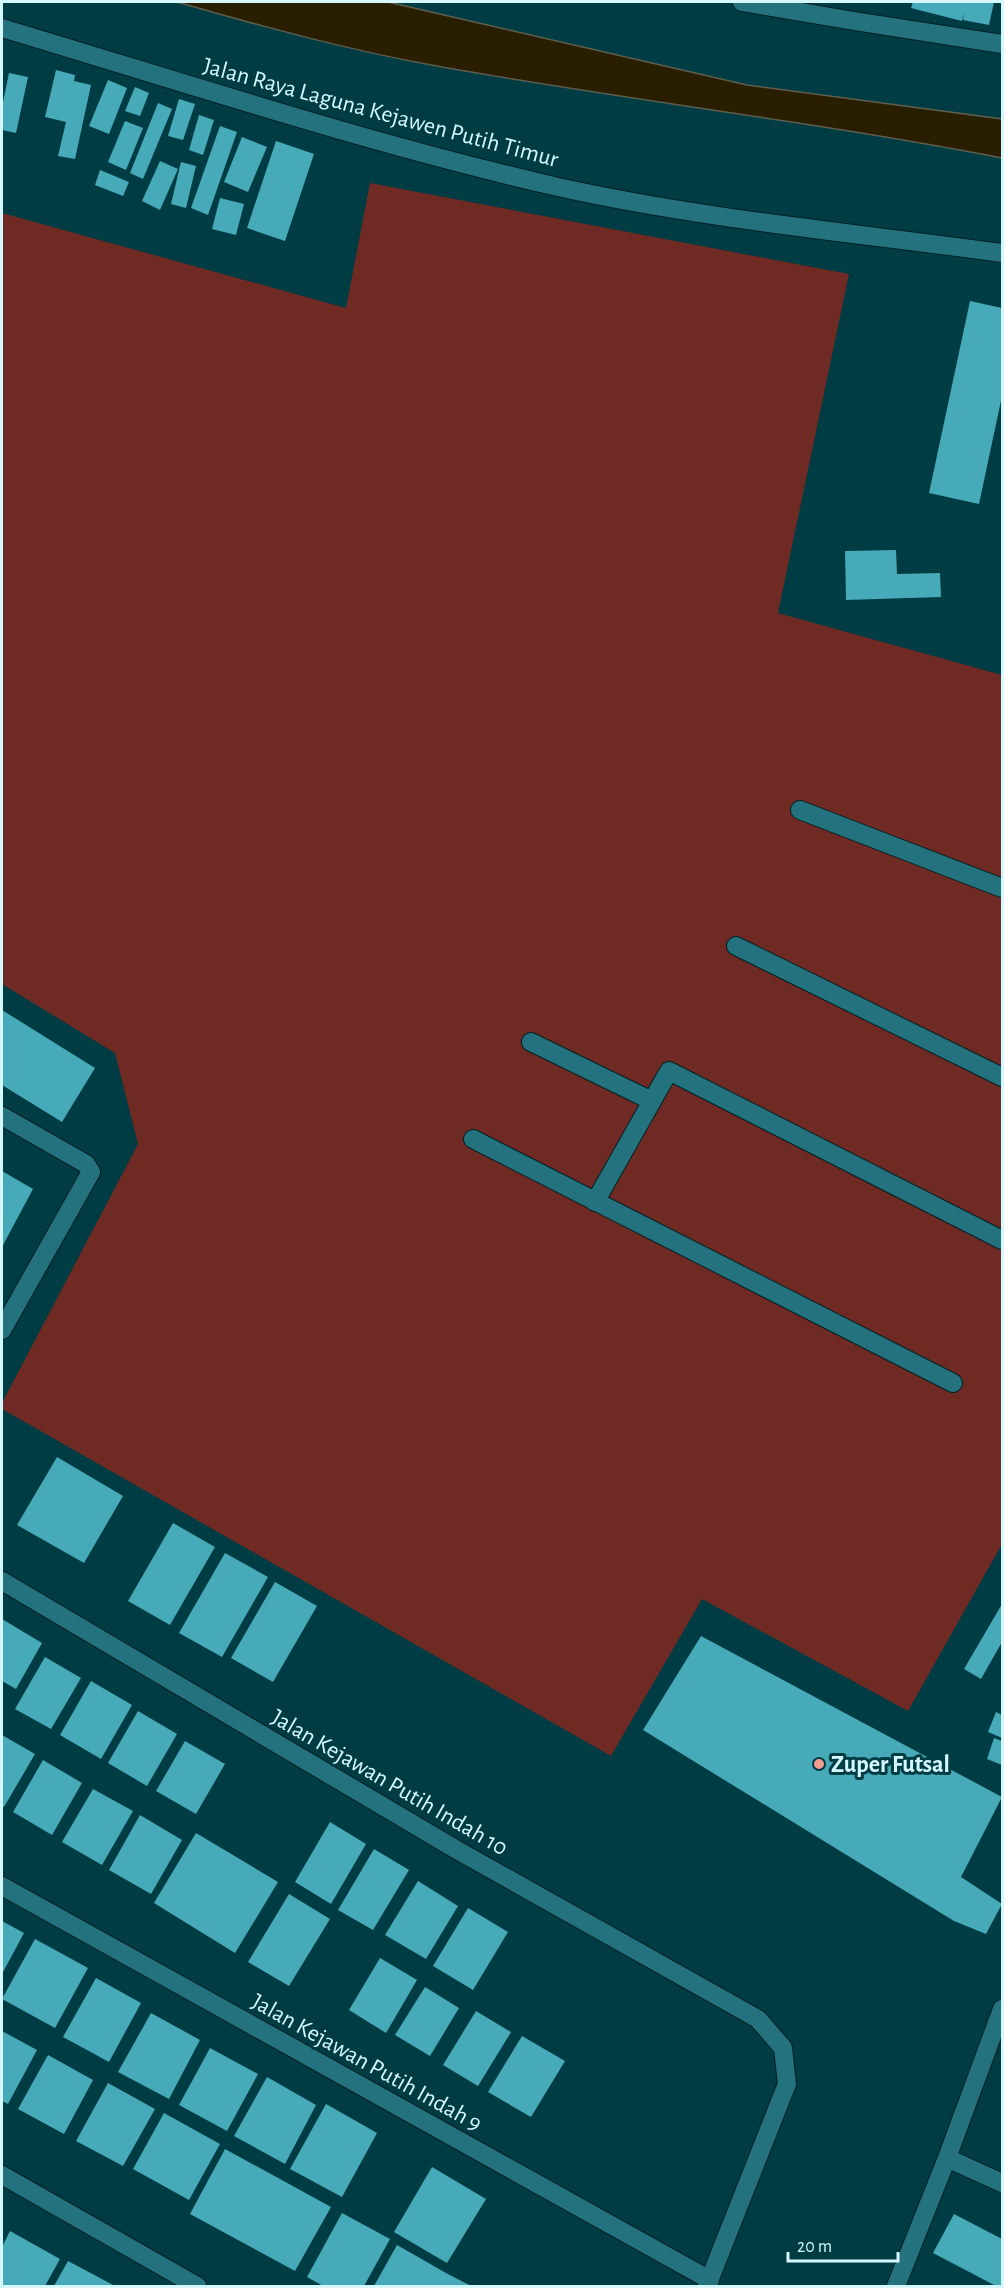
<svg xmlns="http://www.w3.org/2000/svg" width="1004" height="2288" font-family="'Alegreya Sans',sans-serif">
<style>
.green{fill:#6f2a23}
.water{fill:#2a1e00;stroke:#5d5f4c;stroke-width:1.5}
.building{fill:#46aab8}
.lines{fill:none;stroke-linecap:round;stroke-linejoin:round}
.minor-casing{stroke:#012125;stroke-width:20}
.minor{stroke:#24727d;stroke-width:18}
.poi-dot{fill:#f59c90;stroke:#003c43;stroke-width:2}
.labels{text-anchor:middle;stroke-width:6;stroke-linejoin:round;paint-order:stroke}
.street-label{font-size:24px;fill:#d4f8fe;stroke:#003c43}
.poi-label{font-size:24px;font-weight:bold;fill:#d4f8fe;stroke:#003c43;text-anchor:start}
</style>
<rect width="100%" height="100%" fill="#003c43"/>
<path class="green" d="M370,183L849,274L778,613L1002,675V1544L908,1711L702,1599L611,1756L2,1409V1403L138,1144L115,1053L2,984V213L346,308Z"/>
<path class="water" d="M177,2H388L747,85L1002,119V158C816,122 628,100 442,67C352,51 264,27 177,2Z"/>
<path class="building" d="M913,2H994L989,25L963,20L964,13L962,21L911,8Z
M56,70L75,75L74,81L91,85L75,159L58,156L66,122L45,117Z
M9,73L28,77L16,133L2,130V107Z
M108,80L127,88L109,134L89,126Z
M135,87L149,93L140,116L125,111Z
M179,99L195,104L183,140L168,136Z
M158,103L172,109L143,179L130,173Z
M199,115L214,120L203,155L189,150Z
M125,121L143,128L126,170L108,162Z
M220,126L237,132L208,215L191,208Z
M242,137L267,147L248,192L224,182Z
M276,141L314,154L285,241L247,228Z
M160,161L178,169L160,210L142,201Z
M181,162L196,166L186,208L171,204Z
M100,170L129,182L123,196L95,185Z
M220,198L244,204L236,235L212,229Z
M970,301L1002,308V396L979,504L929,493Z
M896,550L897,574L940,573L941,597L846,600L845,551Z
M2,1010L95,1068L62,1122L2,1085Z
M2,1171L33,1189L2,1247Z
M57,1457L123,1496L84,1563L17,1525Z
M173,1523L215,1547L170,1625L128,1601Z
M225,1553L268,1577L222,1657L179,1633Z
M275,1582L317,1606L273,1682L231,1658Z
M1002,1604V1642L981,1679L964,1669Z
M2,1619L42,1643L16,1689L2,1681Z
M701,1636L1002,1797L961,1877L1002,1904L986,1934L954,1921L643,1730Z
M45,1657L81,1678L51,1729L15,1709Z
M91,1681L132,1705L101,1759L60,1735Z
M138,1711L177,1734L147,1786L108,1763Z
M996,1712L1002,1715V1738L988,1732Z
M2,1735L35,1754L4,1807L2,1806Z
M994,1738L1002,1741V1765L987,1759Z
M185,1741L225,1764L196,1814L156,1791Z
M43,1760L82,1783L52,1835L13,1812Z
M93,1789L133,1811L102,1865L62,1842Z
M140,1815L182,1840L151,1894L109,1870Z
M330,1822L366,1844L331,1904L295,1882Z
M196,1833L278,1882L235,1953L154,1903Z
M374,1849L409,1870L373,1930L338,1910Z
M418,1881L458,1906L426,1959L385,1935Z
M289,1894L330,1919L289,1986L248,1962Z
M468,1908L508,1932L473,1990L433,1966Z
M2,1921L24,1933L2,1974Z
M35,1939L88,1968L55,2028L2,1999Z
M380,1958L417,1980L386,2033L349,2010Z
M96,1978L141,2003L109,2062L63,2037Z
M425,1987L459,2008L430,2056L395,2035Z
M476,2011L511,2032L478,2086L443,2065Z
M151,2013L200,2040L169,2099L118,2072Z
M2,2031L37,2050L8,2104L2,2101Z
M522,2036L565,2061L531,2117L488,2092Z
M210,2048L258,2074L227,2131L179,2105Z
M48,2055L93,2080L64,2134L18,2109Z
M267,2077L316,2105L285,2164L234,2136Z
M108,2083L155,2109L123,2166L76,2141Z
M326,2104L377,2133L342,2197L290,2169Z
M164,2113L220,2144L189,2200L133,2169Z
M225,2149L331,2207L295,2271L190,2214Z
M432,2167L486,2199L447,2263L394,2232Z
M342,2213L390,2239L364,2286H323L307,2277Z
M954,2214L1002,2239V2286H996L933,2253Z
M10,2231L60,2259L45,2286H2V2247Z
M397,2245L446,2273L471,2286H374Z
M68,2261L115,2286H54Z"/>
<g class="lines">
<g class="minor-casing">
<path id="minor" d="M742,2L854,21L1002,44
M2,28C186,83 370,144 558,187C702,219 856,233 1002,253
M800,810L1002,888
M736,946L1002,1077
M531,1042L652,1101
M2,1116L86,1164L91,1172L2,1330
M473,1139L953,1383
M595,1202L669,1071L1002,1240
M2,1581L457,1850L758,2019L783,2048L787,2084L707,2286
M2,1886L710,2280
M947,2158L1002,2183
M2,2175L197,2286
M896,2286L947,2158L1002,2009"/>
</g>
<use href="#minor" class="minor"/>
</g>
<circle class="poi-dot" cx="819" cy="1764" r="6"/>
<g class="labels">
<g class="street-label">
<text transform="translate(381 112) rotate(15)" y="8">Jalan Raya Laguna Kejawen Putih Timur</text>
<text transform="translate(390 1782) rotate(30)" y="8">Jalan Kejawan Putih Indah 10</text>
<text transform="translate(367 2062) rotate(29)" y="8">Jalan Kejawan Putih Indah 9</text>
</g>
<g class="poi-label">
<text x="831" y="1772">Zuper Futsal</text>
</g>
</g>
<rect width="1004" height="2288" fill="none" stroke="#d4f8fe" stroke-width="6"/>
<path d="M788 2252v9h110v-9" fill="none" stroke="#d4f8fe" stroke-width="3"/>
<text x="797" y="2252" font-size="18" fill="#d4f8fe" stroke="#003c43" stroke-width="4.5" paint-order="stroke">20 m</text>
</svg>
